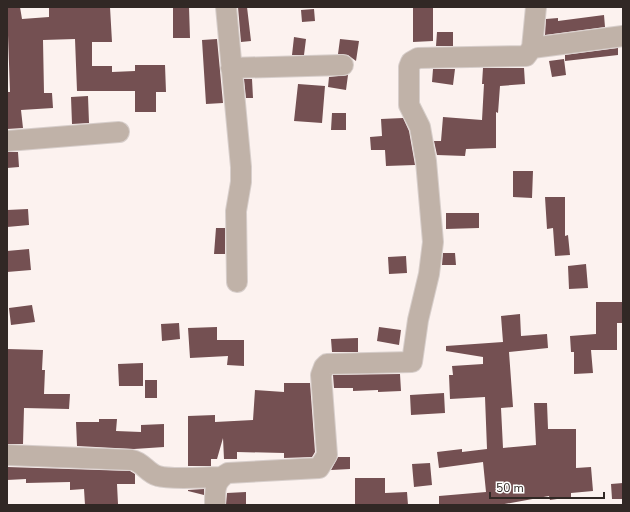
<svg xmlns="http://www.w3.org/2000/svg" width="630" height="512" font-family="'Nunito Sans',sans-serif">
<style>
.building{fill:#745052}
.lines{fill:none;stroke-linecap:round;stroke-linejoin:round}
.minor-casing{stroke:#d7cecb;stroke-width:22}
.minor{stroke:#c0b2a8;stroke-width:20}
</style>
<rect width="100%" height="100%" fill="#fcf2ef"/>
<path class="building" d="M7,7H20L22,19L49,17V8L110,7L112,42H92V66H112V72L135,71V65H165L166,92H156V112H135V91H77L75,39L43,40L44,93H52L53,108L21,110L23,128L7,129V92H10Z
M173,7H189L190,38H173Z
M238,7H247L251,41L241,42Z
M413,7H433V41L413,42Z
M314,9L315,21L302,22L301,10Z
M604,15L605,27L545,35L546,19L558,18V21Z
M437,32H453V46H436Z
M294,37L306,39L304,55H292Z
M217,39L223,103L206,104L202,40Z
M340,39L359,41L356,61L348,55L338,54Z
M618,48V55L565,61V55Z
M564,59L566,75L552,77L549,61Z
M483,68H524L525,84L500,86L498,113L496,112V148L466,149L465,156L437,155L434,141H441L443,117L482,120L484,84H482Z
M433,69H455L453,85L432,82Z
M348,75L346,90L328,87L329,77Z
M244,79H252L253,98H246Z
M298,84L325,86L322,123L294,121Z
M88,96L89,123L72,124L71,97Z
M332,113H346V130H331Z
M403,118L409,131L415,165L386,166L385,150H371L370,137L382,136L381,119Z
M7,152H18L19,167L7,168Z
M513,171H533L532,198L513,197Z
M545,197H565V236L568,235L570,255L555,256L553,228L547,229Z
M28,209L29,225L7,227V210Z
M446,213H479V228L446,229Z
M216,228H225V254H214Z
M29,249L31,270L7,272V251Z
M443,253H455L456,265H442Z
M406,256L407,273L389,274L388,257Z
M586,264L588,288L569,289L568,266Z
M596,302H623V323H617V350H591L593,373L574,374V352H571L570,336L596,334Z
M32,305L35,322L11,325L9,308Z
M520,314L521,336L547,334L548,348L509,352L513,407L501,408L503,448L536,445L534,403H547L548,429H576V468L591,467L593,491L571,493V497L550,500L549,496L499,505H439V496L486,492L483,462L439,468L437,452L462,449V452L487,449L485,397L450,399L449,375H453L452,366L483,364V357L446,351V346L503,342L501,316Z
M179,323L180,339L162,341L161,324Z
M217,327V340H244V366L227,365L228,356L190,358L188,328Z
M379,327L401,330L399,345L377,341Z
M358,338V352H332L331,339Z
M7,349L43,350L42,370H45L44,394H70L69,409L24,408L23,444H7Z
M143,363V386H119L118,364Z
M400,374L401,391L378,392V390L353,391V388H334L333,375Z
M145,380H157V398H145Z
M284,383H310L315,452L312,457L284,458V453L237,452V459H224L223,438L217,459H211V466H188V416L215,415V422L253,420L255,390L284,392Z
M444,393L445,413L411,415L410,395Z
M99,419H117L116,431L141,432V425L164,424V447L134,449L77,446L76,422H99Z
M338,457H350V469L331,470Z
M430,463L432,485L414,487L412,464Z
M7,467L130,471L135,474V484H117L118,504L85,505L84,489L70,490V482L26,483V479L7,480Z
M355,478H385V493L407,492L408,505H355Z
M623,483V499H612L611,484Z
M204,489V495L188,491V490Z
M246,492V504L226,505L227,493Z"/>
<g class="lines">
<g class="minor-casing">
<path id="minor" d="M226,7L241,167V182L236,211L237,282
M532,48L623,36
M231,68L343,65
M7,141L119,132
M7,455L132,460C143,462 147,473 158,476C171,480 205,477 220,477
M215,505C215,491 214,480 228,473L319,468L327,455L321,375L324,367L327,364L412,362L418,320L429,274L433,242L426,161L420,127L409,105V67L411,62L418,58L526,56L532,48L536,7"/>
</g>
<use href="#minor" class="minor"/>
</g>
<rect width="630" height="512" fill="none" stroke="#312825" stroke-width="16"/>
<path d="M490 492v6h114v-6" fill="none" stroke="#312825" stroke-width="2"/>
<text x="496" y="492" font-size="12" fill="#312825" stroke="#ffffff" stroke-width="3" paint-order="stroke">50 m</text>
</svg>
